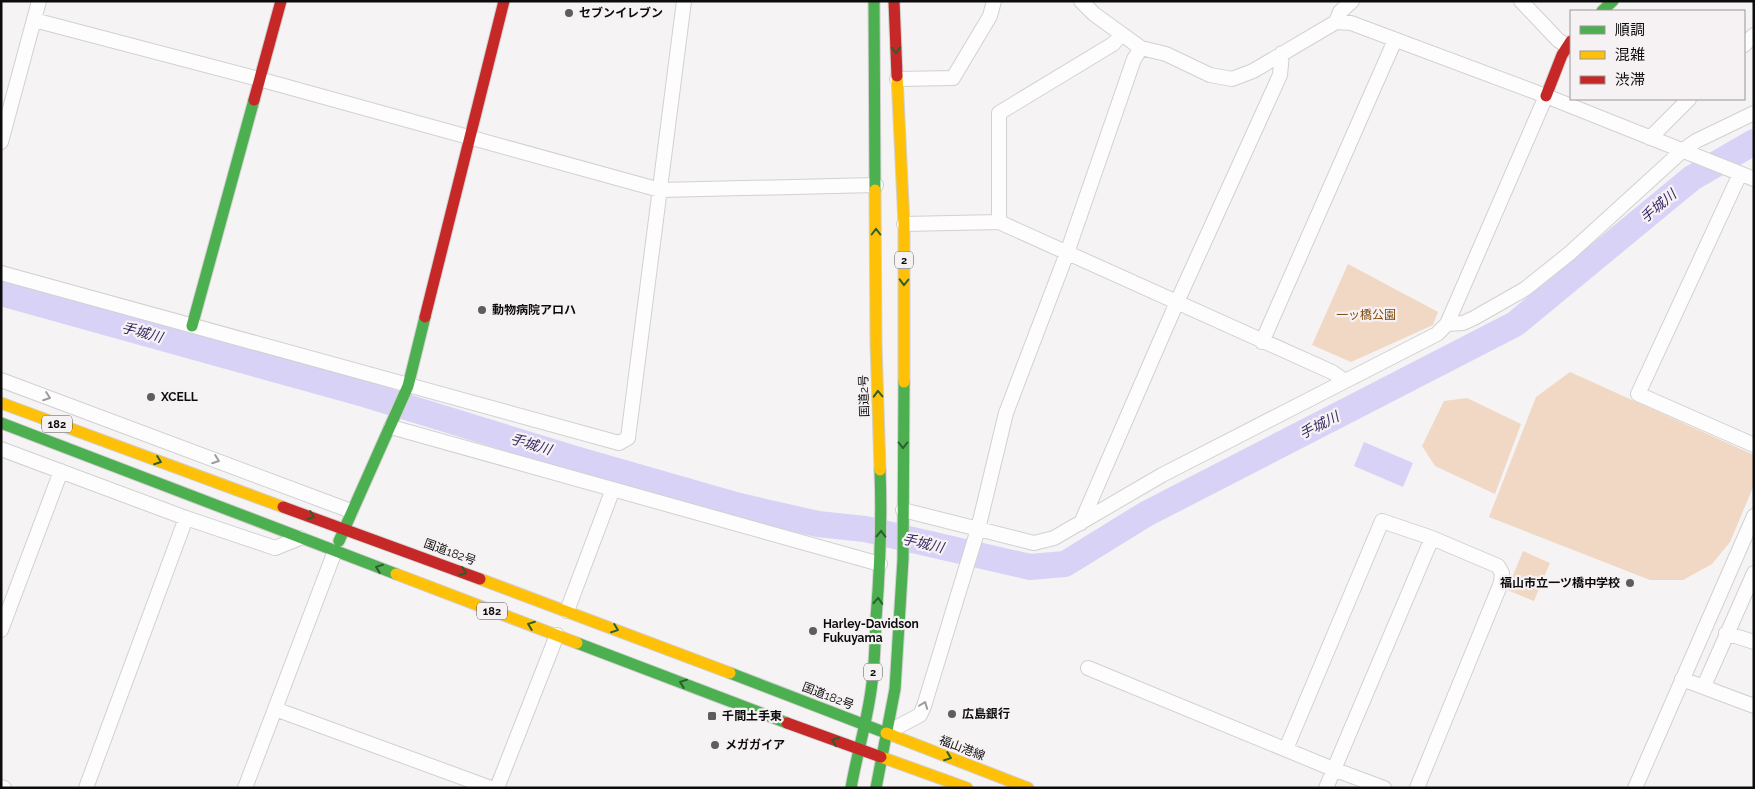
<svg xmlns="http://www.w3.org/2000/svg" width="1755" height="789" font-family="Raleway,'Noto Sans JP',sans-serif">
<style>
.green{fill:#f0d8c5}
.water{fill:#d8d2f7}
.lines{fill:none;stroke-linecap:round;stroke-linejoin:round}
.river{stroke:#d8d2f7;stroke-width:26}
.street-casing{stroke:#d2d0d1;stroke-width:16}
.fast-casing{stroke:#d2d0d1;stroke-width:13}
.slow-casing{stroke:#d2d0d1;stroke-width:13}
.jam-casing{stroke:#d2d0d1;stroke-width:13}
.street{stroke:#fefdfd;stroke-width:14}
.fast{stroke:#4caf50;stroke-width:11}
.slow{stroke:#ffc107;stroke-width:11}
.jam{stroke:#c62828;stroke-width:11}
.oneway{stroke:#2c5e2e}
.oneway2{stroke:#9e9d9d}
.poi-dot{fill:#5e5d5d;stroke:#f6f2f3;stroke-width:2}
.labels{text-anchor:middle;stroke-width:4.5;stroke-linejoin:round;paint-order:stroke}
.shield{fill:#f6f2f3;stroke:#535151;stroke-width:1}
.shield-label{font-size:11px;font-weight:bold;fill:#0d0c0c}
.poi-label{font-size:12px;font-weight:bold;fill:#0d0c0c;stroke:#f6f2f3;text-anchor:start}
.park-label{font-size:12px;fill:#80490a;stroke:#f6f2f3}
.street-label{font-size:12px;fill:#0d0c0c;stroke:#f6f2f3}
.water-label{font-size:14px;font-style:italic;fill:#382965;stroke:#f6f2f3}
</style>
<rect width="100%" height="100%" fill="#f5f3f4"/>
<path class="green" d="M1348,264L1438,312L1433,325L1351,362L1312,345Z
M1570,372L1754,455V485L1730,542L1712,564L1683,580H1650L1489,517L1536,397Z
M1467,398L1521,424L1495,494L1435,466L1422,446L1444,401Z
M1523,551L1550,563L1534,601L1507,590Z"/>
<path class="water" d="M1364,442L1413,463L1403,487L1354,466Z"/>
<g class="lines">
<path class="river" d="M1,293L364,394L575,459L739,506L818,524L865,529L1030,567L1065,564L1146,514L1515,324L1692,178L1754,142"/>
<g class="street-casing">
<path id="street" d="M1081,1L1094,14L1141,48L1166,54L1210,75L1232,79L1253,71L1336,22L1351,23L1546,96L1754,179
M1521,1L1558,40L1567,46
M34,20L259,79L660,190L876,185
M1336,22L1340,12L1352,1
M1744,45L1754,35
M897,79L953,78L990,16L994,1
M1650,138L1689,99
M1,142L39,1
M1740,174L1638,394L1754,445
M999,222V113L1113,44L1122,34
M904,224L999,222L1332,372L1345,381
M1,273L619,443L628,438L684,1
M1447,324L1463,323L1474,318L1525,289L1570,253L1682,151L1696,141L1754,113
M1262,342L1395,40
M1,380L351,511
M391,427L880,564
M1,449L186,518L275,548L300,538
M903,510L1034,543L1054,538L1162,475L1437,334L1447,324L1546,96
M1081,523L1177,302L1280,75L1282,53
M567,611L613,489
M1,630L61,471
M1726,633L1754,642
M1088,668L1333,769L1384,788
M1682,679L1754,706
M1704,686L1754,573
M275,709L491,788
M886,733L920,715L924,706L978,529L1006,413L1067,253L1134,59L1141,48
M1286,749L1382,521L1432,538L1498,566L1502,573L1501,583L1417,788
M1,787L4,788
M86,788L186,518
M245,788L335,551
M497,788L557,635
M1326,788L1432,538
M1635,788L1754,516"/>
</g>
<g class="fast-casing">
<path id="fast" d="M874,1L875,190
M1602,11L1613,1
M192,326L254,100
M1,423L396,574
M339,541L408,386L425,317
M577,643L787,723
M730,673L886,733
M851,788C857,753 868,719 872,683C875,662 875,640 876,619C880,569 882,520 880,470
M876,788L895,689L903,559L904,382"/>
</g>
<g class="slow-casing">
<path id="slow" d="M897,76L904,224V382
M875,190L876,343L880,470
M1,403L283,507
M396,574L577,643
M480,579L730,673
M886,733L1028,788
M881,757L967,788"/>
</g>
<g class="jam-casing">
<path id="jam" d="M894,1L897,76
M1546,96L1562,55L1571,41
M254,100L281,1
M425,317L504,1
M283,507L480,579
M787,723L881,757"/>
</g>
<use href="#street" class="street"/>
<use href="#fast" class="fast"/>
<use href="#slow" class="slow"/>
<use href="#jam" class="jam"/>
</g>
<defs><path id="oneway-chevron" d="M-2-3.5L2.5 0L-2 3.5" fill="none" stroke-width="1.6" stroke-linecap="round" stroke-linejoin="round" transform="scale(1.25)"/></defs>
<g class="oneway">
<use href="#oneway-chevron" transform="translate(896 50) rotate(88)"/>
<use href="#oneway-chevron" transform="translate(876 232) rotate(-90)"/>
<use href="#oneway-chevron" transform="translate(904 282) rotate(91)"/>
<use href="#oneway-chevron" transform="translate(878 394) rotate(-92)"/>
<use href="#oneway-chevron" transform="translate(903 445) rotate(90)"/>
<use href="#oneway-chevron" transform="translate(158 461) rotate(20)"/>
<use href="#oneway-chevron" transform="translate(311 516) rotate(20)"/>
<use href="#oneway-chevron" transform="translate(881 534) rotate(-89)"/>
<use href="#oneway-chevron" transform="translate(379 568) rotate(-159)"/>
<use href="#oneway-chevron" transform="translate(463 572) rotate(20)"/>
<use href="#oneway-chevron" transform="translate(878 601) rotate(-86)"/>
<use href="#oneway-chevron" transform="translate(531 625) rotate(-159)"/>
<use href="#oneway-chevron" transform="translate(615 629) rotate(21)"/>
<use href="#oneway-chevron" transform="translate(683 683) rotate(-159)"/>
<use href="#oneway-chevron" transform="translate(835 741) rotate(-160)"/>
<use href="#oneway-chevron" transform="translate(948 757) rotate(21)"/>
</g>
<g class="oneway2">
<use href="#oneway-chevron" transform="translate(47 397) rotate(20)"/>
<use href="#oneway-chevron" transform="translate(216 460) rotate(20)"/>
<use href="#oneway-chevron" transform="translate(924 705) rotate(-69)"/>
</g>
<g class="poi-dot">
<circle cx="569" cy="13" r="5"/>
<circle cx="482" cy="310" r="5"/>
<circle cx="151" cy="397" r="5"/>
<circle cx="1630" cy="583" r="5"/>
<circle cx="813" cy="631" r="5"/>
<circle cx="952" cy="714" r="5"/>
<rect x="707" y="711" width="10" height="10" rx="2.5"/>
<circle cx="715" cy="745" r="5"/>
</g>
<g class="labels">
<g class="shield">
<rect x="895" y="251.5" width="18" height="17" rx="4"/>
<rect x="42" y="415.5" width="30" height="17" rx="4"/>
<rect x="477" y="602.5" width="30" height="17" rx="4"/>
<rect x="864" y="663.5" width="18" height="17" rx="4"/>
</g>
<g class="shield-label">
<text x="904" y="264">2</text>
<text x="57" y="428">182</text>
<text x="492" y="615">182</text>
<text x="873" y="676">2</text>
</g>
<g class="poi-label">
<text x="579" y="17">セブンイレブン</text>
<text x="492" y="314">動物病院アロハ</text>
<text x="161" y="401">XCELL</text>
<text x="1620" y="587" text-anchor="end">福山市立一ツ橋中学校</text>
<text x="823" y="628">Harley-Davidson<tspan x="823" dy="14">Fukuyama</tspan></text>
<text x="962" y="718">広島銀行</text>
<text x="722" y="720">千間土手東</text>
<text x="725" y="749">メガガイア</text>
</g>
<g class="park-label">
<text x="1366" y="319">一ッ橋公園</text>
</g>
<g class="street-label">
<text transform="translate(864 396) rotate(-92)" y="4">国道2号</text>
<text transform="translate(450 552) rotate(20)" y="4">国道182号</text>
<text transform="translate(828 696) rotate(21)" y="4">国道182号</text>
<text transform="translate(962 748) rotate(21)" y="4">福山港線</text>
</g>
<g class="water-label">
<text transform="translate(1658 206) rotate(-40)" y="5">手城川</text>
<text transform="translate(142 332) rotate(15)" y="5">手城川</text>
<text transform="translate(1319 425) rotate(-27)" y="5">手城川</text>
<text transform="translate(531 444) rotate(17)" y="5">手城川</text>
<text transform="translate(923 543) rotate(13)" y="5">手城川</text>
</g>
</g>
<rect width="1755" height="789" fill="none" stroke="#0d0c0c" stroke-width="5"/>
<rect x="1570" y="10" width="175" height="90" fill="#f6f2f3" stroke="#999697"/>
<rect x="1580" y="26" width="25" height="8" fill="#4caf50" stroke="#999697"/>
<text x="1615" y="35" font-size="15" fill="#0d0c0c">順調</text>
<rect x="1580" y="51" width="25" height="8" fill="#ffc107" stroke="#999697"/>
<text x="1615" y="60" font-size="15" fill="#0d0c0c">混雑</text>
<rect x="1580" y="76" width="25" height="8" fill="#c62828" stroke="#999697"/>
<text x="1615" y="85" font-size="15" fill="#0d0c0c">渋滞</text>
</svg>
